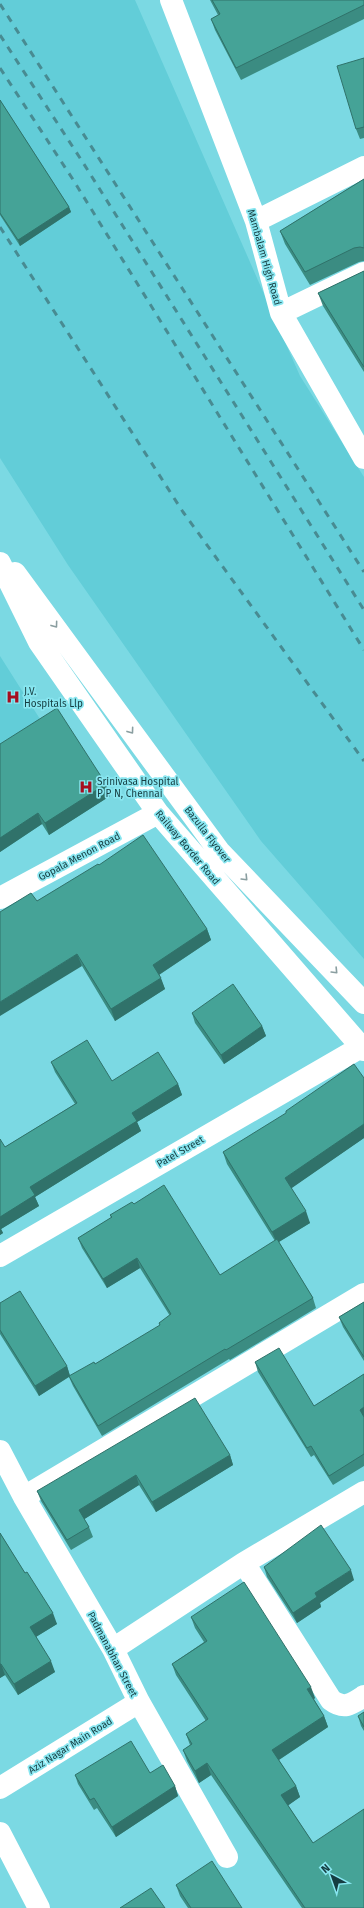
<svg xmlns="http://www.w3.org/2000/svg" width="364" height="1908" font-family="'Fira Sans',sans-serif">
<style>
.built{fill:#62cdd8}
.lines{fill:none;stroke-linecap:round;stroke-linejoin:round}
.minor{stroke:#fff;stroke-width:22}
.rail{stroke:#488b92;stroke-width:3;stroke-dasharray:7 7;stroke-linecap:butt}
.wall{fill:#3b8c82}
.shaded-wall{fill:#30726a}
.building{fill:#45a397;stroke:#30726a}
.oneway{stroke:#8a9ea0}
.labels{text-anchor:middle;stroke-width:3.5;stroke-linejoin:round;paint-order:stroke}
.street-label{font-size:10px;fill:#153d41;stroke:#88e6f0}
.poi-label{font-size:10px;fill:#153d41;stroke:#88e6f0;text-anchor:start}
</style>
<rect width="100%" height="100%" fill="#7bd9e3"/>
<path class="built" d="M0,0H135L300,376L364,477V959L261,841L68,565L0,458Z
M0,656L52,738L0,771Z"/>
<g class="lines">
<path class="minor" d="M171,0L256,221L281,313L364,458
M256,221L364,167
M281,313L364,273
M0,563L39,642L158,813L364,1050
M15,573L219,851L364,1003
M0,898L158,813
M0,1256L361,1047
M0,1451L24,1497L113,1649L139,1702L227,1857
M24,1497L364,1294
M244,1563L331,1700C344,1710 352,1704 364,1696
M113,1649L244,1563L364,1492
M0,1788L139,1702
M0,1833L39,1908"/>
<path class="rail" d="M0,4L364,572
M0,35L82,161L364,610
M0,68L72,178L364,650
M0,227L183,512L364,761"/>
</g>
<path class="wall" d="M210,0H364V19L241,80L215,30L211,19L218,15Z
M364,59V138L360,139L356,129Z
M0,100L69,207L71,212L20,246L0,215Z
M364,179V261L359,262L310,285L285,244L280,231Z
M364,271V372L323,306L318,293Z
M0,744L106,784L110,796L49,835L42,824L0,852Z
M99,865L207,929L211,940L159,975L165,989L115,1021L82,966L37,901Z
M192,1013L262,1026L266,1036L224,1064L195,1023Z
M51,1062L112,1081L178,1084L182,1095L137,1122L141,1131L35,1197L39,1206L1,1229L3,1233L0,1235L5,1147L75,1104L55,1072Z
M364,1078V1138L291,1188L310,1223L279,1242L313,1298L316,1308L230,1360L229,1359L102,1436L73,1386L69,1377L39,1396L0,1334V1303L67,1366L70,1376L95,1364L160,1326L159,1323L170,1316L140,1268L107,1288L82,1248L78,1238L111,1218L110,1215L134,1204L220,1275L275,1241L227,1164L223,1152Z
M364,1302V1361L343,1327L339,1317Z
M255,1362L314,1406L364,1374V1466L333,1485L314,1455L311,1457L258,1372Z
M230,1455L233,1465L156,1512L139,1485L84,1519L89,1527L93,1537L71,1550L41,1501L37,1491Z
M0,1533L57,1624L36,1637L55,1672L18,1695L5,1675L0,1678Z
M264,1567L354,1580L320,1603L321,1607L297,1623L267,1577Z
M191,1617L315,1698L314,1699L324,1716L328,1727L279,1760L296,1786L300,1797L288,1805L313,1843L364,1908H302L211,1775L199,1783L187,1761L183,1750L190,1745L186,1734L206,1721L176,1675L172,1664L204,1642L195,1628Z
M364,1712V1731L361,1726L358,1716Z
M150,1773L175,1786L178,1796L116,1837L97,1808L94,1810L78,1784L75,1775Z
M176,1885L242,1908H188L180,1896Z"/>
<path class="shaded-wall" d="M69,207L71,212L20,246L18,240Z
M106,784L110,796L49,835L45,823Z
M38,813L42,824L0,852V838Z
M207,929L211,940L157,976L153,965Z
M77,954L82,966L0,1016V1002Z
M161,978L165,989L115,1021L111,1009Z
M262,1026L266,1036L224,1064L221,1055Z
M178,1084L182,1095L137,1122L141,1131L35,1197L39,1206L1,1229L3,1233L0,1235V1217L30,1187L132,1113Z
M364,1124V1138L289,1190L285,1178Z
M306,1211L310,1223L277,1243L272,1232Z
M137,1258L140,1268L107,1288L103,1279Z
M67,1366L70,1376L39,1396L35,1386Z
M364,1407V1419L360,1410Z
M230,1455L233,1465L156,1512L152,1502Z
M136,1475L139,1485L83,1520L79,1510Z
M351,1570L354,1580L320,1603L321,1607L297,1623L293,1613L315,1593Z
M53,1613L57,1624L34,1638L30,1627Z
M51,1661L55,1672L18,1695L14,1684Z
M0,1664H1L5,1675L0,1678Z
M311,1687L315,1698L311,1701L307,1689Z
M324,1716L328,1727L277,1761L272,1750Z
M207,1763L211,1775L199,1783L195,1771Z
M175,1786L178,1796L116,1837L112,1827Z
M296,1786L300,1797L286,1807L281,1795Z"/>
<path class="building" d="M212,0H364V5L236,68L211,19L220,14Z
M364,58V127L356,129L337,66Z
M0,100L69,207L18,240L0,213Z
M364,179V248L360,247L354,248L305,272L280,231Z
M364,271V367L318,293Z
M57,708L106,784L45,823L38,813L0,838V744Z
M143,835L207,929L153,965L161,978L111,1009L77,954L0,1002V912L31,893L37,901L98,864L99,865Z
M233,984L262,1026L221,1055L192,1013Z
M87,1040L112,1081L158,1052L178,1084L132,1113L137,1121L30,1187L35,1195L0,1217V1139L5,1147L77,1103L51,1062Z
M354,1064L364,1078V1124L285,1178L306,1211L272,1232L223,1152L286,1113V1111Z
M164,1185L220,1275L277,1239L313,1298L226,1350L225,1349L98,1426L69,1376L94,1362L95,1364L160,1325L159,1323L171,1314L137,1258L103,1279L78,1238L112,1217L110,1215L132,1202L134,1204Z
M20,1291L67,1366L35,1386L0,1330V1303Z
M364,1302V1357L339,1317Z
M279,1348L314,1406L364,1374V1407L360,1410L364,1417V1454L329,1476L311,1446L307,1448L255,1362Z
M195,1398L230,1455L152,1502L136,1475L79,1510L89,1527L67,1540L37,1491Z
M321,1525L351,1570L315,1593L317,1597L293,1613L264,1567Z
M0,1533L25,1573L27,1572L53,1613L30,1627L51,1661L14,1684L1,1664H0Z
M244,1582L311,1687L307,1689L324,1716L272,1750L296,1786L281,1795L313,1843L364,1809V1908H305L207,1763L195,1771L183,1750L192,1744L186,1734L208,1719L172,1664L207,1641L191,1617Z
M364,1712V1727L358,1716Z
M131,1741L150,1773L163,1765L175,1786L112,1827L94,1798L90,1800L75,1775Z
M212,1861L242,1908H191L176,1885Z
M151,1888L165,1908H120Z"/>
<defs><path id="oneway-chevron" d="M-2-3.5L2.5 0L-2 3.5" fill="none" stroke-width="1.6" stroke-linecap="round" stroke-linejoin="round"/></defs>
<g class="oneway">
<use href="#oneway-chevron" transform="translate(55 625) rotate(54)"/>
<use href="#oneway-chevron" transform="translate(131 731) rotate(54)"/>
<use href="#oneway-chevron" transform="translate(245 878) rotate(46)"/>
<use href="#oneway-chevron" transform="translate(335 971) rotate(46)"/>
</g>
<defs>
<g id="hospital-bare" transform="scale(1.08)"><path d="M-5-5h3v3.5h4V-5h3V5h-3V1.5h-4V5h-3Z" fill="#a60e1f" stroke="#88e6f0" stroke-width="2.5" paint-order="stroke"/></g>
</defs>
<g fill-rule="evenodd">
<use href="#hospital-bare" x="13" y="697"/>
<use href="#hospital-bare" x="86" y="787"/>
</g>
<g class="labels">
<g class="street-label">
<text transform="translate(265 257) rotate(74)" y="4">Mambalam High Road</text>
<text transform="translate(208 834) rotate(52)" y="4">Bazulla Flyover</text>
<text transform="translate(188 847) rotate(50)" y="4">Railway Border Road</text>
<text transform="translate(79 856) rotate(-28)" y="4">Gopala Menon Road</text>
<text transform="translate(180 1151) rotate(-30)" y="4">Patel Street</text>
<text transform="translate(113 1654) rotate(62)" y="4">Padmanabhan Street</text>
<text transform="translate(70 1745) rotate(-32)" y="4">Aziz Nagar Main Road</text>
</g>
<g class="poi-label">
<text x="24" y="695">J.V.<tspan x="24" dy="12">Hospitals Llp</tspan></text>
<text x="97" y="785">Srinivasa Hospital<tspan x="97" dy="12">P P N, Chennai</tspan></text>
</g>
</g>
<g transform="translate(332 1876) rotate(319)" stroke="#88e6f0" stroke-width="3" paint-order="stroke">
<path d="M0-3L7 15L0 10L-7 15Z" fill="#153d41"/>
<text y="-6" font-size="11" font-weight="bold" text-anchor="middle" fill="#153d41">N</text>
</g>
</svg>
